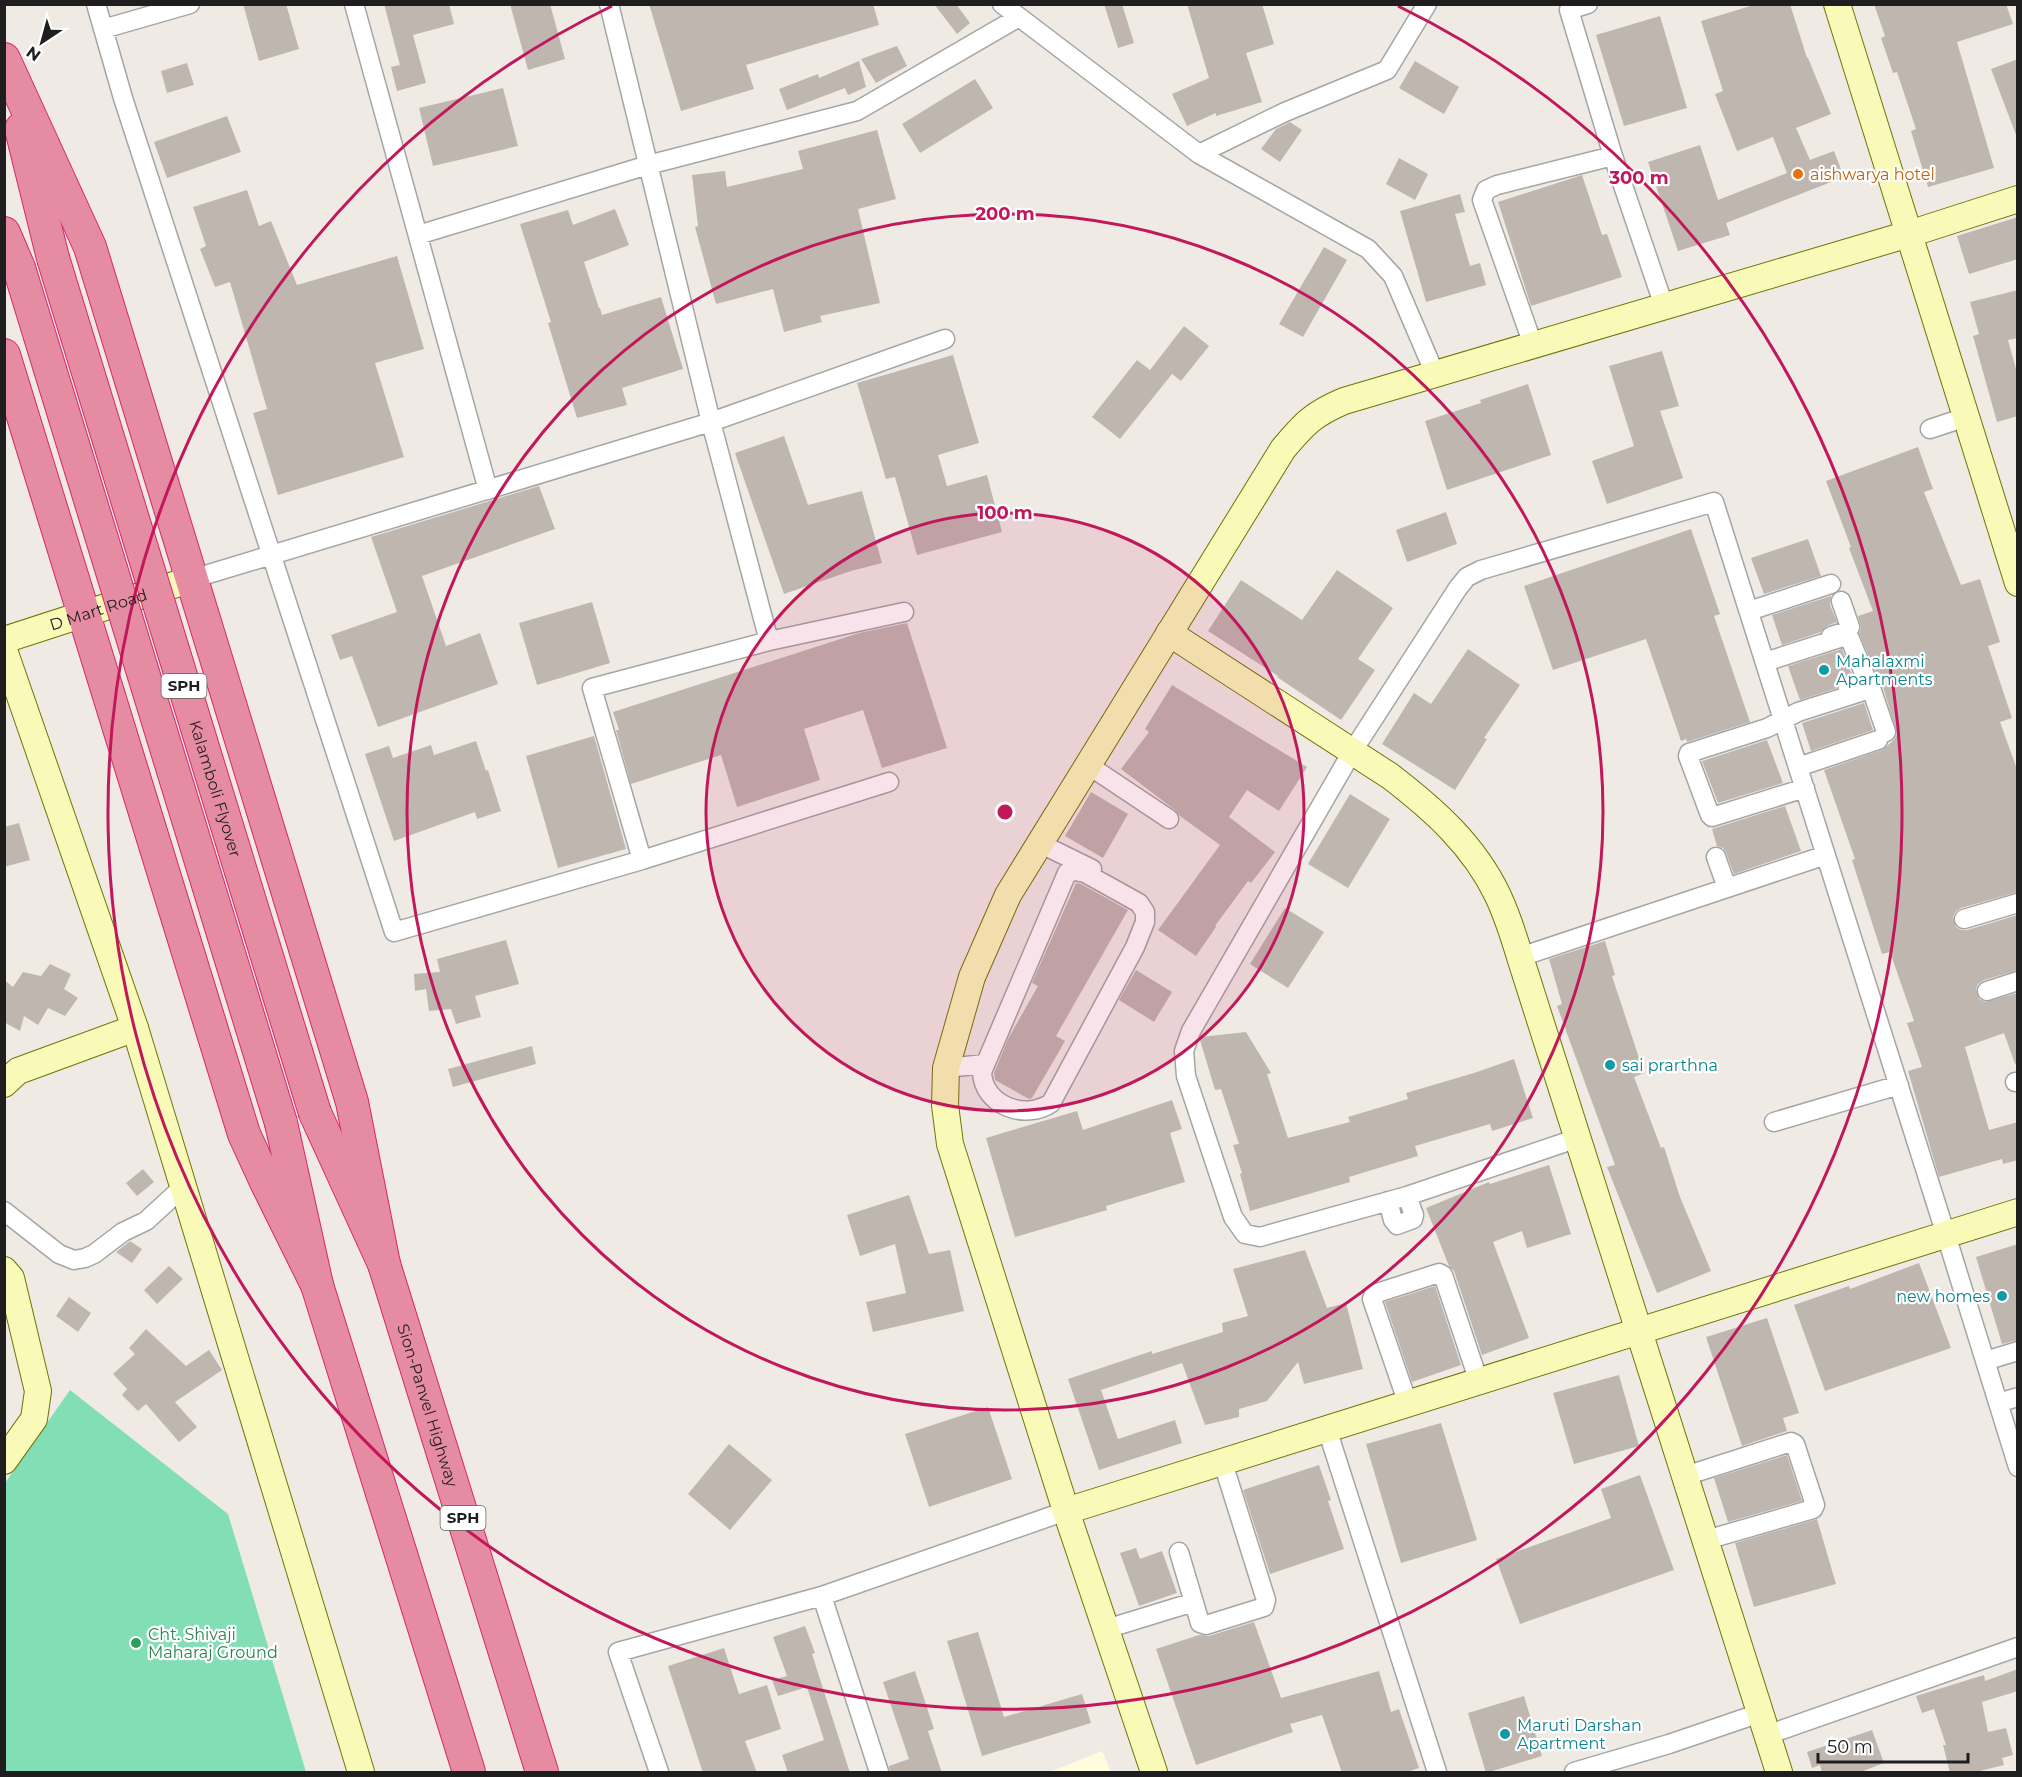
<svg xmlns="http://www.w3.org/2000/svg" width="2022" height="1777" font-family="Montserrat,sans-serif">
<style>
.education{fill:#fffddd}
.pitch{fill:#82deb5}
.building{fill:#c0b6b0}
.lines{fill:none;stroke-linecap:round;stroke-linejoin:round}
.street-casing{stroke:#a5a5a5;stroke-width:21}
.secondary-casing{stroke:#6f7505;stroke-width:28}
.highway-casing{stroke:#d9256d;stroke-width:34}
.street{stroke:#fff;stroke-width:18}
.secondary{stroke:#f9f9b8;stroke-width:26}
.highway{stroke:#e68ca2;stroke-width:32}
.highway-bridge-casing{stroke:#d9256d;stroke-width:34;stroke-linecap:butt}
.highway-bridge{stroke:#e68ca2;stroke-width:32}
.ring{fill:none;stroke:#c2185b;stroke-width:3}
.food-dot{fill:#e8710a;stroke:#fff;stroke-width:2}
.culture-dot{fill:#0f9aa8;stroke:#fff;stroke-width:2}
.leisure-dot{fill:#2e9e5b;stroke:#fff;stroke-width:2}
.labels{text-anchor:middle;stroke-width:4.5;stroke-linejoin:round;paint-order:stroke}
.shield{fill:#fff;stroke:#626262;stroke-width:1.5}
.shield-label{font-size:15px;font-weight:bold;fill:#1e1e1e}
.food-label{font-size:16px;fill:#c56008;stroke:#fff;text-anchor:start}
.street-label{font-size:16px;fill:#1e1e1e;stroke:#fff}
.culture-label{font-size:16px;fill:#0d838f;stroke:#fff;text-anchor:start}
.leisure-label{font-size:16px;fill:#27864d;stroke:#fff;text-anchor:start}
.centre{fill:#c2185b;stroke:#fff;stroke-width:3}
.ring-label{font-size:18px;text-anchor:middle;font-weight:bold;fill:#c2185b;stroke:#fff;stroke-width:4.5;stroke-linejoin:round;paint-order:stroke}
</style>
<rect width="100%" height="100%" fill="#efebe4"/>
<path class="education" d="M1102,1751L1111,1772H1050Z"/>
<path class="pitch" d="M70,1390L228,1514L306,1772H5V1483Z"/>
<path class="building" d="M243,4H286L299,49L259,61Z
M384,4H449L454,24L413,35L426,83L397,91L391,67L400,65Z
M510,4H550L565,59L528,70Z
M649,4H873L879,25L746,65L754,89L681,111Z
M934,4H956L970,23L957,34Z
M1104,4H1122L1134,43L1118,48Z
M1187,4H1262L1274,44L1246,53L1262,102L1216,116V113L1187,126L1172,94L1209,78Z
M1757,4H1790L1807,58H1808L1831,114L1796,128L1810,160L1834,151L1844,177L1726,223L1730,235L1678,251L1648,162L1700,145L1718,200L1787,173L1773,137L1737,151L1715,94L1723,91L1701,21Z
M1874,4H2006L2013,24L1957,42L1994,168L1928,187L1911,131L1916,129L1897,72L1893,73L1881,38L1885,36Z
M1660,16L1687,108L1624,126L1596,35Z
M897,46L907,66L876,83L861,59Z
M2018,59V135H2016L1991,69Z
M859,61L866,87L848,95L845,88L787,110L779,89L818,74L819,78Z
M1415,61L1459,87L1444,114L1399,88Z
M187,63L194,85L167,93L161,71Z
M975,79L993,108L920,153L902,124Z
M503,88L518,146L433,166L419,108Z
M227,116L241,152L167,178L154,142Z
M1290,122L1302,130L1280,162L1261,149L1276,129Z
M877,130L896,199L858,209L880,303L820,316L822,322L784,332L773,289L716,304L695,227L698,226L692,175L725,171L727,187L803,169L798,151Z
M1399,158L1428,174L1415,200L1386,184Z
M1582,175L1602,235L1607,234L1622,277L1531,306L1498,202Z
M247,190L259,226L271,221L297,285L397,256L424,349L375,363L404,457L278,495L253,413L267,409L230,282L215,287L200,249L206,246L193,207Z
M1460,194L1465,212L1455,214L1470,266L1480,263L1486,285L1426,302L1400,211Z
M615,209L629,245L584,262L599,308H600L602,315L661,297L683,369L622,388L627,405L577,418L548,323L551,322L520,224L568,210L573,225Z
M2018,217V259L1969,274L1957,236Z
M1324,247L1347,260L1303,337L1279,324Z
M2018,290V338L2008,340L2018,376V416L1997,422L1973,336L1979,334L1970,302Z
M1184,326L1209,346L1181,381L1172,374L1120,439L1092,417L1137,360L1150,370Z
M1662,351L1679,406L1660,411L1683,478L1607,504L1592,461L1634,446L1609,366Z
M953,355L979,443L938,455L947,486L987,475L1002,532L917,555L895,477L886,479L857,383Z
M1528,384L1551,455L1447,490L1425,421L1481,403L1480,400Z
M784,436L808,505L862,491L882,563L851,571L784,594L735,453Z
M1918,447L1933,489L1924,492L1961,585L1980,579L2000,642L1988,646L2012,718L2000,722L2018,772V892L1961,908L1955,912L1953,917L1956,927L1961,930H1967L2018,915V970L1984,980L1978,984L1976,989L1979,999L1985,1002L2018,993V1063L2015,1064L2004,1033L1965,1047L1989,1130L2018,1122V1160L2003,1164L2002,1159L1939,1177L1908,1071L1922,1067L1907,1023L1914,1021L1890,952L1882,954L1852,860L1855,859L1824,770L1882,750L1894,740L1897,734L1883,687L1877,680L1876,674L1859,633L1861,628L1858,616L1873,611L1849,548L1851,547L1826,481Z
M539,486L555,529L422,576L446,646L480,633L498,684L378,727L352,656L340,660L331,635L397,612L371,537Z
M1446,512L1457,544L1407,562L1396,530Z
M1691,529L1720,614L1714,616L1750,722L1687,742L1686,739L1681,741L1646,639L1553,670L1524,586Z
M1808,539L1821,576L1764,594L1751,558Z
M1337,570L1393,608L1358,659L1375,670L1341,720L1277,677L1278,676L1208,631L1241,580L1302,620Z
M1831,596L1830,605L1837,622L1827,626L1821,632L1782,645L1772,615Z
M592,602L610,663L537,685L519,623Z
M907,623L947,748L882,768L863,710L804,729L820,780L737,807L721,755L631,784L616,730H619L613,712L859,633Z
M1468,649L1520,685L1484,738L1487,739L1455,790L1382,744L1414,693L1431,704Z
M1842,649L1852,675L1840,680L1837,688L1800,700L1788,666Z
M1172,685L1307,767L1279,811L1247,790L1229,817L1275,852L1251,883L1248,881L1215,926L1216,927L1196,956L1158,930L1220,845L1180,816L1175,810L1121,769L1149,732L1145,729Z
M1864,703L1873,730L1811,751L1802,723Z
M594,736L626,849L558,868L526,756Z
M1767,740L1783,783L1718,803L1702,761Z
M476,741L486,771L488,770L501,811L477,819L475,812L394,841L365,754L389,746L393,758L431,745L434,755Z
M1091,792L1128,814L1103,858L1065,836Z
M1350,794L1390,819L1348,888L1308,864Z
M1785,806L1801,851L1734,874L1726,853L1723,848L1717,846L1712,829Z
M19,823L30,860L4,867V827Z
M1076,883L1081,884L1128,910L1056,1036L1065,1041L1032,1098L1029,1099L995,1080L994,1073L1008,1039L1038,986L1032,983Z
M1285,908L1324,932L1288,988L1250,964Z
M506,940L519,984L475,996L481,1017L456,1024L451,1009L429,1011L426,989L415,991L414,974L440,972L437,959Z
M1605,941L1615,975L1612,976L1644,1073L1634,1077L1661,1148L1664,1147L1680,1197L1711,1271L1657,1293L1607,1167L1615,1165L1557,1006L1562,1004L1549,959Z
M50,964L71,974L64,989L78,998L65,1016L48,1008L38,1025L24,1016L20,1031L4,1022V980L13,987L23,972L41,976Z
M1136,970L1172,992L1154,1022L1119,1000Z
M1246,1032L1271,1073L1267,1074L1288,1138L1350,1122L1348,1117L1408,1099L1406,1093L1474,1073L1514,1059L1533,1118L1492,1131L1490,1124L1415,1146L1418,1156L1349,1177L1350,1182L1250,1211L1240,1174L1242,1173L1233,1145L1239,1144L1221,1089L1215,1090L1200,1040L1201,1037Z
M532,1046L536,1064L453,1087L448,1069Z
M1172,1100L1182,1129L1170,1133L1185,1182L1106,1206L1107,1210L1015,1237L986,1138L1077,1111L1083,1130Z
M1549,1165L1571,1234L1527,1248L1522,1231L1493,1242L1529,1338L1482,1355L1454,1271L1449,1266L1426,1208L1489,1182L1490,1184Z
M143,1169L154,1182L137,1196L126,1183Z
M909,1195L929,1254L950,1250L964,1311L873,1332L866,1302L906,1293L895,1244L860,1256L847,1215Z
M130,1241L142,1249L132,1263L116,1252Z
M2018,1244V1340L2002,1344L1976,1257Z
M1305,1250L1327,1308L1346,1303L1363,1369L1304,1384L1298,1362L1267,1401L1239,1409V1417L1205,1425L1182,1363L1101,1390L1118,1439L1175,1420L1182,1443L1099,1470L1068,1379L1152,1351V1354L1223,1332L1222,1323L1248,1316L1233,1269Z
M1919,1263L1951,1348L1825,1391L1794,1305L1849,1286L1850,1289Z
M169,1266L183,1279L157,1304L144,1290Z
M1435,1286L1461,1365L1412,1382L1385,1302Z
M69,1297L91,1313L78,1332L56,1316Z
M1767,1318L1799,1413L1783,1418L1787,1431L1742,1446L1706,1337Z
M146,1329L186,1366L209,1350L222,1370L175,1402L197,1427L179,1442L146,1404L138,1411L122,1395L127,1389L113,1374L135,1354L129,1348Z
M1619,1375L1639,1446L1574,1464L1553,1393Z
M988,1407L1012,1479L929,1507L905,1434Z
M1441,1423L1477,1540L1401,1563L1366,1444Z
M729,1444L772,1480L730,1530L688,1494Z
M1787,1455L1802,1501L1728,1522L1714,1478Z
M1319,1465L1331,1500L1328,1501L1344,1549L1270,1574L1243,1490Z
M1640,1475L1674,1570L1520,1624L1496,1559L1611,1518L1601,1489Z
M1817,1519L1836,1584L1754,1607L1735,1543Z
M1136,1548L1140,1559L1162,1551L1177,1593L1139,1606L1120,1553Z
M1254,1622L1281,1698L1379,1671L1391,1712L1399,1709L1419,1768L1404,1773H1342L1322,1715L1290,1724L1293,1732L1196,1765L1156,1649L1199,1635L1209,1636Z
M805,1626L815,1653L812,1654L850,1773H788L782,1755L824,1740L807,1687L778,1696L772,1680L787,1676L773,1637Z
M978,1632L1004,1717L1082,1694L1091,1723L982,1756L947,1641Z
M724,1648L739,1694L767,1685L781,1729L745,1741L757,1773H703L668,1666Z
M2018,1669V1691L1982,1702L1988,1732L2006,1728L2013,1755L2002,1758L2004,1765L1972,1773H1950L1943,1745H1946L1934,1709L1922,1713L1916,1696L1984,1675L1985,1681Z
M915,1671L934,1729L928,1731L942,1773H890L889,1766L909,1759L883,1682Z
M1524,1696L1542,1756L1486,1773L1468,1713Z
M1872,1730L1884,1763L1858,1773H1822L1820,1765L1812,1768L1807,1752Z"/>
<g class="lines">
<g class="street-casing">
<path id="street" d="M96,4L123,98L394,932L642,860L889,782
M354,4L488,490
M609,4L711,422L769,641L592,688L642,860
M1002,4L1199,154L1368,249L1393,276L1435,374
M1588,4L1569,10L1613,156L1664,306
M103,29L190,4
M1199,154L1285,112L1387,70L1427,4
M418,235L648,165L857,111L1019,17
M1533,345L1482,200L1486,190L1497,185L1613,156
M1930,429L1966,417
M192,579L711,422L945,339
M1749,611L1831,584
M1831,636L1847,631L1850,627L1841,601
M769,641L904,612
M1765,662L1846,636L1850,639L1866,678L1865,682L1848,688
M1088,765L1169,819
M1798,767L1878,740
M1805,788L1712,817L1710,815L1688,756L1689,753L1767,728L1798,712L1870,689L1872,691L1886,732
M1039,843L1092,869
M1716,857L1727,888
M1075,871L1085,873L1139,903L1145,912V922L1135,947L1051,1103C1025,1121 983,1105 982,1072L1064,880L1067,873Z
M1964,919L2018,903
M1520,957L1826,855
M1987,991L2018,981
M946,1068L985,1064
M2015,1082H2018
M1774,1122L1899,1085
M1578,1138L1407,1196L1260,1237L1245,1234L1233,1217L1186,1076L1184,1051L1191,1031L1352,752L1458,588L1467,577L1481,570L1714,502L1946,1235L2018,1467
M1388,1201L1393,1220L1397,1225L1413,1219L1414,1215L1407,1196
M4,1211L59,1254L74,1260L85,1258L94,1254L123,1232L146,1221L183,1187
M1985,1361L2018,1351
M1998,1403L2018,1397
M1408,1404L1372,1299L1374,1294L1439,1273L1443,1275L1479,1382
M1327,1429L1437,1772
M1685,1476L1791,1442L1795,1444L1815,1505L1813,1509L1706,1540
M1179,1552L1200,1623L1206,1625L1264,1607L1266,1600L1223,1463
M822,1596L879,1772
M1106,1629L1194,1602
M1767,1735L2018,1647
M659,1772L618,1652L822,1596L1066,1511
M1574,1772L1669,1744L1760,1713"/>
</g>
<g class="secondary-casing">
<g id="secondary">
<path d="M1837,4L2018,583"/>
<path d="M1169,633L1390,776C1433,809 1474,845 1498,896C1507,915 1514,937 1520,957L1779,1772"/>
<path id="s1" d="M4,640L192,579"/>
<path d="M4,650L135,1028L361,1772"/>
<path d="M4,1084L18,1071L135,1028"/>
<path d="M4,1270L11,1278L38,1391L34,1419L4,1461"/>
<path d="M1066,1511L2018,1212"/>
<path d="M1154,1772L1066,1511L950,1144L945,1105L946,1068L972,977L1008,895L1283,449C1304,424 1313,414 1344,401L1909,234L2018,199"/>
</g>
</g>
<g class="highway-casing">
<g id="highway">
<path d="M4,59L90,247L352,1102L384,1264"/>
<path d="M21,129L53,258"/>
<path d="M4,233L19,268"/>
<path d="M4,355L244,1134L266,1182L317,1285"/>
<path id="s2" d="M315,1113L384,1264L542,1772"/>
<path d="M281,1123L317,1285L469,1772"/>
</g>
</g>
<use href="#street" class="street"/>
<use href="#secondary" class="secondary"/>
<use href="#highway" class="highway"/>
<g class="highway-bridge-casing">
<g id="highway-bridge">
<path id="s3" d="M53,258L315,1113"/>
<path d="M19,268L281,1123"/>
</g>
</g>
<use href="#highway-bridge" class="highway-bridge"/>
</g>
<circle cx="1005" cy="812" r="299" fill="#c2185b" fill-opacity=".12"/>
<g class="ring">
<circle cx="1005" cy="812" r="299"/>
<circle cx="1005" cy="812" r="598"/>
<path d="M1398 6A897 897 0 1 1 612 6"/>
</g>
<circle class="food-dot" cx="1798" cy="174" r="6"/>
<g class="culture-dot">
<circle cx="1824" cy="670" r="6"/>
<circle cx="1610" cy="1065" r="6"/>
<circle cx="2002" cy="1296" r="6"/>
<circle cx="1505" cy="1734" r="6"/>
</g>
<circle class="leisure-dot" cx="136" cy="1643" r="6"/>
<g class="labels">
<g class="shield">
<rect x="161.5" y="674" width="45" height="24" rx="4.5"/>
<rect x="440.5" y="1506" width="45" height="24" rx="4.5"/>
</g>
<g class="shield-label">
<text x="184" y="691">SPH</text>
<text x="463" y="1523">SPH</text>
</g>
<g class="food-label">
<text x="1810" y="180">aishwarya hotel</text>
</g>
<g class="street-label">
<text dy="6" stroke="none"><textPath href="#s1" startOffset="99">D Mart Road</textPath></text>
<text dy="6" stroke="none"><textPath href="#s3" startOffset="555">Kalamboli Flyover</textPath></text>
<text dy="6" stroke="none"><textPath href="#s2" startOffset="314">Sion-Panvel Highway</textPath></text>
</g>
<g class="culture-label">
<text x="1836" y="667">Mahalaxmi<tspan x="1836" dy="18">Apartments</tspan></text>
<text x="1622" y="1071">sai prarthna</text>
<text x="1990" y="1302" text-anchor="end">new homes</text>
<text x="1517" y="1731">Maruti Darshan<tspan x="1517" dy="18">Apartment</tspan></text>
</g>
<g class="leisure-label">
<text x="148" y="1640">Cht. Shivaji<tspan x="148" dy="18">Maharaj Ground</tspan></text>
</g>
</g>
<circle cx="1005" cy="812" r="9" class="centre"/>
<g class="ring-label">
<text x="1639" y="184">300 m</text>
<text x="1005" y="220">200 m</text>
<text x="1005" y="519">100 m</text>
</g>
<rect width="2022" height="1777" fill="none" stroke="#1e1e1e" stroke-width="12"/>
<g transform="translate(42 42) rotate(216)" stroke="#ffffff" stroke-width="4.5" paint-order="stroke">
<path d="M0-4.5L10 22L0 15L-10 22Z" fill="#1e1e1e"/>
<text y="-9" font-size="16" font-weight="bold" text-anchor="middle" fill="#1e1e1e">N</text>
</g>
<path d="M1818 1753v9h150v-9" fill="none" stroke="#1e1e1e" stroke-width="3"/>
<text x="1827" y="1753" font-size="18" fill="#1e1e1e" stroke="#ffffff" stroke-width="4.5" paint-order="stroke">50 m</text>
</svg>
